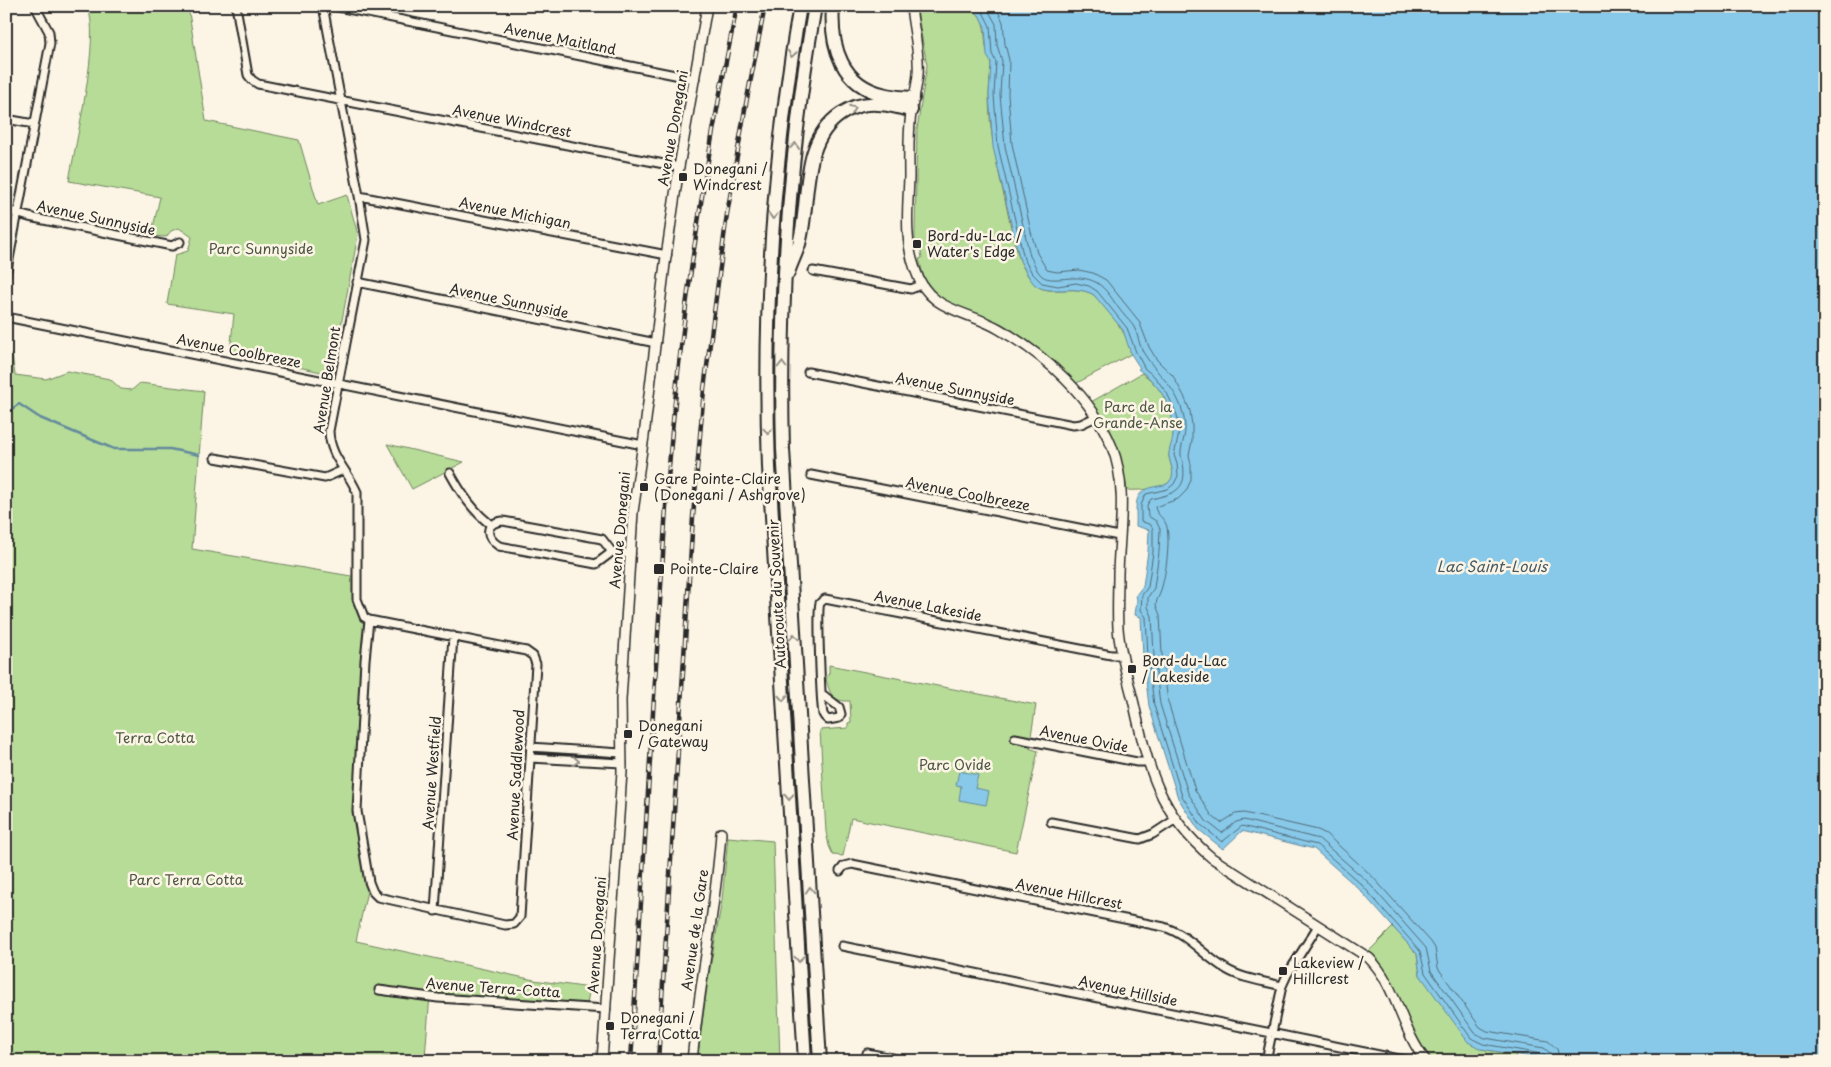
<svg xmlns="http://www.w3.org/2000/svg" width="1831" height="1067" font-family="'Playpen Sans',sans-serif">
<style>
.green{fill:#b7dc97;stroke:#718461}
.water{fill:#88c9e9;stroke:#638a9d}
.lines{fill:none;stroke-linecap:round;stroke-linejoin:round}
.shore{stroke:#506a77;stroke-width:1}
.stream{stroke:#638a9d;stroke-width:2.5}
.minor-casing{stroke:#2b2b2b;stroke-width:11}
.tertiary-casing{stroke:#2b2b2b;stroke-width:12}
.motorway-casing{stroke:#2b2b2b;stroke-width:16}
.minor{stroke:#fcf5e5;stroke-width:7}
.tertiary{stroke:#fcf5e5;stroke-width:9}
.motorway{stroke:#fcf5e5;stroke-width:12}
.rail-casing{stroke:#2b2b2b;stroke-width:4.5}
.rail{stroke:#fcf5e5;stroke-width:2.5;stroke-dasharray:8;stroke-linecap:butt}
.oneway{stroke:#949088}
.poi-dot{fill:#2b2b2b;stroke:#fcf5e5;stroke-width:2}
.labels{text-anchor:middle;stroke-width:5;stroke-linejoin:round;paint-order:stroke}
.street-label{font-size:14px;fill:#2b2b2b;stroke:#fcf5e5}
.poi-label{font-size:14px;fill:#2b2b2b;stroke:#fcf5e5;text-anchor:start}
.park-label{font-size:14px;fill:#4e5746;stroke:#fcf5e5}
.water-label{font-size:15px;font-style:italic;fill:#475a64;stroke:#fcf5e5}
</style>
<rect width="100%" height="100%" fill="#fcf5e5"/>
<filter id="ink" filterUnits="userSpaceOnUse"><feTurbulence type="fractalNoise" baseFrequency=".02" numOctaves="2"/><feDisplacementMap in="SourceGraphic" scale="10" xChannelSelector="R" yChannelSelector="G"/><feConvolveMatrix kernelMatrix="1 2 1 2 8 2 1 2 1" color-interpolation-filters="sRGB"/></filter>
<g filter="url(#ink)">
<path class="green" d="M87,6H188L206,121L299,140L318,205L347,195L358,235L336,352L321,372L230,352L234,314L167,304L175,255L188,251L192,237L179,228L171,231L166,237L151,236L160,197L69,181C75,145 102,34 87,6Z
M916,6C928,6 964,3 973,9C986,19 984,32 986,47C987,53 990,59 991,65C991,75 989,85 989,95C989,112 991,132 994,148C998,173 1005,198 1010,223C1014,242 1020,272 1036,285C1050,297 1074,283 1094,295C1108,312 1128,331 1131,354L1075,384C1054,362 1031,341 1004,325C981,312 934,307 924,278C922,272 921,265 919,259L922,258L919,242H915V232L917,129L927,65Z
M6,354L12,355L15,375L46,379L67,371L110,379L121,389L132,390L140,383L204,391L192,549L357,577V599L369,620L357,811L369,882L356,941L534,980L590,988L587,1003L430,995L425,1057H382L381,1061H6Z
M1142,373C1162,387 1176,412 1173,436C1173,442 1169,449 1169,455C1169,464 1178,475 1168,483C1161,489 1136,491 1127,490C1120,453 1115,432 1091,402Z
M387,444L464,462L412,489Z
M829,665L1036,705L1029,748L1038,751L1016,852L851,818L843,856L833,855L829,846L826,832L820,730L848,728V723L851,722L850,701C832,702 830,694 826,679L829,673Z
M544,752L606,756V758L544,754Z
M728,837L773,841L780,1061H697L708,980L722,900Z
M1393,927L1417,954L1420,975L1481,1049L1516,1055L1515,1061H1434C1423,1049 1414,1036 1408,1022C1396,994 1392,972 1369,951Z"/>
<path class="water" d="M968,6H1825V1061H1556L1481,1049L1468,1042L1420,975L1417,954L1358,888L1314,849L1242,831L1223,849L1198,829L1178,798L1149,706L1143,656L1141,617L1135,615L1137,600L1136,595L1143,586L1148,551L1149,530L1136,526C1137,504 1131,491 1158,486C1162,485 1166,486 1169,482C1176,475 1171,466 1169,457C1168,450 1173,442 1173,434C1175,414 1164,393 1150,379C1147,375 1142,373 1138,369L1140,368L1131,354L1123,330L1094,295C1074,283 1048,297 1034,284C1028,277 1025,269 1020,261L993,147L989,95L991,62L987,56L985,27L979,15Z
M959,771L978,775L975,788L989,791L986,805L959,800L961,786L956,785Z"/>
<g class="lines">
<path class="shore" d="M977,6L983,12L990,26L992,54L996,62L994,95L998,146L1024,259L1032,273L1042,283L1058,286L1076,283L1089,286L1097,291L1127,328L1136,352L1145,369L1154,376L1167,393L1177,415L1179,427L1178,438L1174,455L1177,464L1178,476L1174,484L1168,489L1146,494L1141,505V521L1151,525L1153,529V552L1148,587L1142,595L1141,610L1146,617L1148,656L1154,705L1182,796L1201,825L1222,842L1242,826L1317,845L1362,885L1420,951L1425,973L1471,1038L1483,1044L1542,1054L1545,1056L1546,1061
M986,6L996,24L997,45L1002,61L1000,95L1005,146L1030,256C1034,262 1036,271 1042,276C1054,285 1081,270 1100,285C1110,293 1116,306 1124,315C1127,319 1131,322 1134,327C1138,334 1139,345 1143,352C1159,378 1182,390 1185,426C1186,436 1180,447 1181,456C1181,459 1183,461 1183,463C1188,491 1173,494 1151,499L1147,505L1148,516L1156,521L1160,529L1159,552L1154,588L1148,597V607L1152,616L1154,655L1160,704L1188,793L1206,821L1222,833L1236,822L1244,820L1319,839L1366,880L1426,948L1431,971L1475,1033L1485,1038L1544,1048L1550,1053L1552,1061
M996,6L1003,22L1005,44L1009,60L1008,95L1012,144L1031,232L1037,253L1047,270L1057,272L1079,270L1093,273L1106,280L1139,321L1149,347L1157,360L1173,376L1184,396L1190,411L1192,426V441L1189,455L1191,464V480L1186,491L1178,499L1155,507C1156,515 1165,518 1167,527C1170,544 1166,574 1161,590C1160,596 1156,599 1156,605L1160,615L1162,654L1168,702L1195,790L1212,816L1221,823L1235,814L1244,813L1318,830L1326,834L1371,875L1431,942L1435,948L1438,968L1480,1027L1487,1031L1548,1041L1557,1049L1560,1061"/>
<path class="stream" d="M6,413L19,404L40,418L114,449H170L199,455"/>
<g class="minor-casing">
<path id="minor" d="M236,6L248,75L252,80L258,84L679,167
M323,6L359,196L366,240L329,431C330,457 347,469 357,492V599L364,617L369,620L365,660L357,811L369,882L373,892L378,897L505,925L514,924L520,917L536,664L533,656L526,651L369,620
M333,6L695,79
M6,119L34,124
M359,196L667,255
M6,210L29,217L172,246L180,242
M813,271L911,289L921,285
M6,275L50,43L49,32L35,6
M357,282L656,343
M6,317L643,445
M808,372L1073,425L1081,424L1096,417
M215,458L325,478L343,470
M450,473C461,493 472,510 491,525
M811,475L1119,536
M503,521L602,539L612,552L596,564L499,546C485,537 484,523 503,521Z
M612,552L631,554
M822,694L839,707L841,714L839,718L828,720C825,717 825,718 823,714C821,705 817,610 820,603L825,599L1111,655H1122
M1015,738L1137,762H1148
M530,747L621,753
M530,758L622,763
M1051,822L1140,839L1153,834L1176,819
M840,871L844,866L852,864L1164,927C1189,935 1204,956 1226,969C1242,979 1264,981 1282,986
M435,911L453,636
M842,946L1409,1061
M379,990L438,998L606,1009
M867,1053L907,1061
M1266,1061L1282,986L1287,975L1318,926
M1416,1061L1424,1058"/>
</g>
<g class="tertiary-casing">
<path id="tertiary" d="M911,6C913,29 920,52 918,74C917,87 913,100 911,113C908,134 909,156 909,177C908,208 904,239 915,269C929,313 965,309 999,329C1045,355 1092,397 1112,447C1128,488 1119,532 1118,574C1118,592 1117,610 1118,628C1120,654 1128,679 1134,704C1148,768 1159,814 1212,858L1369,958C1397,986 1401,1030 1426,1061
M602,1061L622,772L621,700L633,512L644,436L665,264L679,167L707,6
M692,1061C699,984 716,909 721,833"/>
</g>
<g class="motorway-casing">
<path id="motorway" d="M800,6C773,158 763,312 769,467L805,1061
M815,6C789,153 779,300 783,449L820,1061
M833,6C830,46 841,86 886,95C895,97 904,98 913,98
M788,273C791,263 796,254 799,244C811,202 799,142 841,114C852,107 864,103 877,104C889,104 900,108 911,110"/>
</g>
<use href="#minor" class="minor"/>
<use href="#tertiary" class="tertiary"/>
<use href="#motorway" class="motorway"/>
<g class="rail-casing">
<path id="rail" d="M631,1061L667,491C679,328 704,166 737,6
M658,1061L693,517L704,389L727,214L745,109L765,6"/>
</g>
<use href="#rail" class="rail"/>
</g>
<defs><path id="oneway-chevron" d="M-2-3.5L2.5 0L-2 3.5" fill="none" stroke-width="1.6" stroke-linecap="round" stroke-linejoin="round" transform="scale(1.25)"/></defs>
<g class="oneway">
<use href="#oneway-chevron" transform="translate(792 54) rotate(99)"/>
<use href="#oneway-chevron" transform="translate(853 109) rotate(-21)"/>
<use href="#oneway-chevron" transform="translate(795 146) rotate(-83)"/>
<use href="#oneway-chevron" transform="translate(773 216) rotate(94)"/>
<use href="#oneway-chevron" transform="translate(782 365) rotate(-90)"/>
<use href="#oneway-chevron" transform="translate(768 431) rotate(88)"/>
<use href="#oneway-chevron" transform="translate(794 637) rotate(-93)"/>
<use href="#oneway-chevron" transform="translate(783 698) rotate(87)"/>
<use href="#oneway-chevron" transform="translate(576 761) rotate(3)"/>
<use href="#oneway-chevron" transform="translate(789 797) rotate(87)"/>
<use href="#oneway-chevron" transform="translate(810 890) rotate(-93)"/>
<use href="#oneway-chevron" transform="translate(799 959) rotate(87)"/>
</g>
</g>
<g class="poi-dot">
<rect x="678" y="172" width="10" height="10" rx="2.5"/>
<rect x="912" y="239" width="10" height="10" rx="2.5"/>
<rect x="639" y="482" width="10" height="10" rx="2.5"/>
<rect x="653" y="563" width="12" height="12" rx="2.5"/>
<rect x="1127" y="664" width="10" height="10" rx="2.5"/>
<rect x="623" y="729" width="10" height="10" rx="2.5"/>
<rect x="1278" y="966" width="10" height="10" rx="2.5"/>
<rect x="605" y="1021" width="10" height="10" rx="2.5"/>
</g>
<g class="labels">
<g class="street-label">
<text transform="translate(560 39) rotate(11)" y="5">Avenue Maitland</text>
<text transform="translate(512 121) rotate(11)" y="5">Avenue Windcrest</text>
<text transform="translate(673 128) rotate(-80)" y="5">Avenue Donegani</text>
<text transform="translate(515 213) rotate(11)" y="5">Avenue Michigan</text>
<text transform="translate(96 218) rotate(12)" y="5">Avenue Sunnyside</text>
<text transform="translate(509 301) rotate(12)" y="5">Avenue Sunnyside</text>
<text transform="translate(239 351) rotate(11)" y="5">Avenue Coolbreeze</text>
<text transform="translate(327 380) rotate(-81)" y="5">Avenue Belmont</text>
<text transform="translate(955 389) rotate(11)" y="5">Avenue Sunnyside</text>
<text transform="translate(968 494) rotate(11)" y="5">Avenue Coolbreeze</text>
<text transform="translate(620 530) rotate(-85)" y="5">Avenue Donegani</text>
<text transform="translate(777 594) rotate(-93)" y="5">Autoroute du Souvenir</text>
<text transform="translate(928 606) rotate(11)" y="5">Avenue Lakeside</text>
<text transform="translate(1084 739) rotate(11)" y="5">Avenue Ovide</text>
<text transform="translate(432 773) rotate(-86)" y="5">Avenue Westfield</text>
<text transform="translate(516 775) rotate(-87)" y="5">Avenue Saddlewood</text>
<text transform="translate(1069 894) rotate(11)" y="5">Avenue Hillcrest</text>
<text transform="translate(695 930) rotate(-82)" y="5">Avenue de la Gare</text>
<text transform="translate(597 935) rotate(-86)" y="5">Avenue Donegani</text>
<text transform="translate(493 988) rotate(4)" y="5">Avenue Terra-Cotta</text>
<text transform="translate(1128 991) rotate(12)" y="5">Avenue Hillside</text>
</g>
<g class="poi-label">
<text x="693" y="174">Donegani /<tspan x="693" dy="16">Windcrest</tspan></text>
<text x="927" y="241">Bord-du-Lac /<tspan x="927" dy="16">Water's Edge</tspan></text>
<text x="654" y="484">Gare Pointe-Claire<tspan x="654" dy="16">(Donegani / Ashgrove)</tspan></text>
<text x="670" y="574">Pointe-Claire</text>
<text x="1142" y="666">Bord-du-Lac<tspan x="1142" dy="16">/ Lakeside</tspan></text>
<text x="638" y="731">Donegani<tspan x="638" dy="16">/ Gateway</tspan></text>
<text x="1293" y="968">Lakeview /<tspan x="1293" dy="16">Hillcrest</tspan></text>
<text x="620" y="1023">Donegani /<tspan x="620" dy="16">Terra Cotta</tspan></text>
</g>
<g class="park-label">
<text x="261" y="254">Parc Sunnyside</text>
<text x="1138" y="412">Parc de la<tspan x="1138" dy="16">Grande-Anse</tspan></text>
<text x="155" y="743">Terra Cotta</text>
<text x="955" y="770">Parc Ovide</text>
<text x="186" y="885">Parc Terra Cotta</text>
</g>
<g class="water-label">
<text x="1492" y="572">Lac Saint-Louis</text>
</g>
</g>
<rect width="1831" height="1067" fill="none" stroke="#fcf5e5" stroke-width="25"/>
<rect x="12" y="12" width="1806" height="1042" fill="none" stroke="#2b2b2b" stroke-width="2" filter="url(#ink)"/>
</svg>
